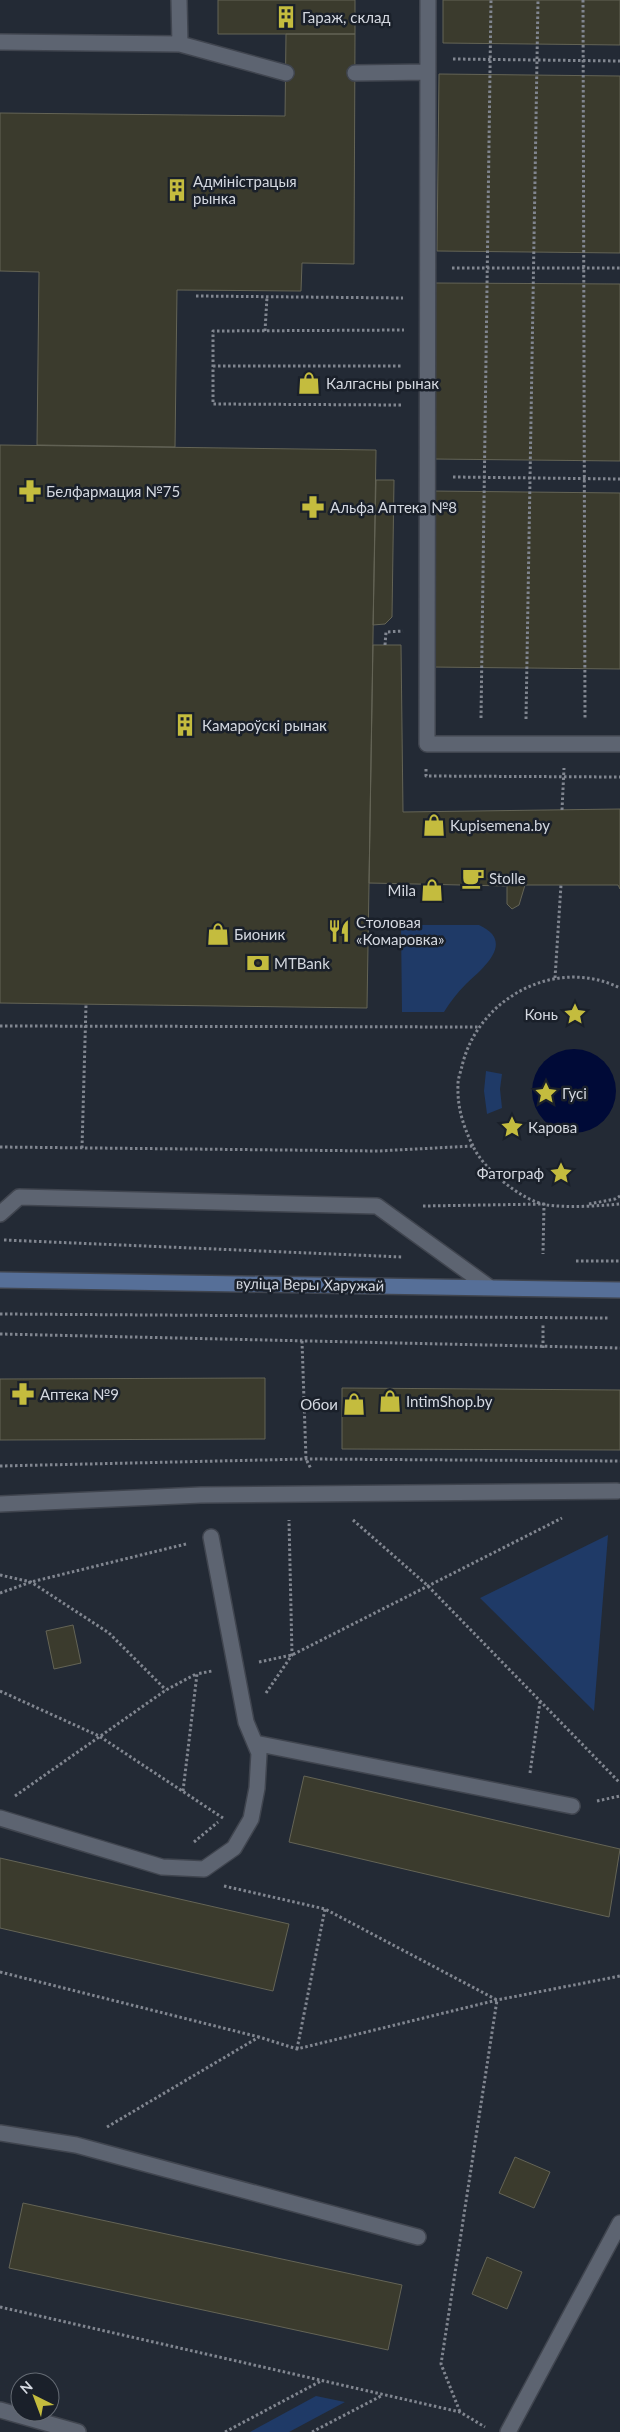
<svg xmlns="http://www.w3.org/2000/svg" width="620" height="2432" font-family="Lato,sans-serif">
	<rect width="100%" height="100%" fill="#232a35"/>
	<path fill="#1f3a67" d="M401 925H479C516 942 483 968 466 984 457 993 450 1002 444 1012H402Z
		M486 1071 502 1074 500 1089 502 1108 487 1114 484 1091Z
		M608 1535 594 1711 480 1598Z
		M316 2396 345 2402 289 2432H250Z"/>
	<path fill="#000a37" d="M532 1091a42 42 0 1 1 84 0a42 42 0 1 1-84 0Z"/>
	<path fill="#3b3b2d" stroke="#646456" d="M218 0H355V34H218Z
		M443 0H620V45L443 43Z
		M286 34H355L354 264 302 263 301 291 177 290 175 447 37 445 39 272 0 271V113L285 116Z
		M439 74 620 76V253L437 251Z
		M435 283 620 284V461L433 459Z
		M0 445 376 450 367 1008 0 1003Z
		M376 480H394L392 617 385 624 373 625Z
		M432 491 620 493V669L430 667Z
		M373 645H401L403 812 620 809V889L618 885H525L519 905 512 909 507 904V886L369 883Z
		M265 1378V1439L0 1440V1379Z
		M342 1388 620 1390V1450L342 1449Z
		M73 1625 81 1663 54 1669 46 1631Z
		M304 1776 620 1849 609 1917 289 1842Z
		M0 1858 289 1924 273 1991 0 1928Z
		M515 2157 550 2172 534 2208 499 2193Z
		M23 2203 402 2285 388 2350 9 2268Z
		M487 2257 522 2272 507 2309 472 2294Z"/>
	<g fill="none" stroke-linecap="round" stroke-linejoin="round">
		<defs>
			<path id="service" d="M179 0 180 44
				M428 0 427 744H620
				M0 42 180 44 286 73
				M355 73 428 72
				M0 1214 19 1197 377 1206 489 1287
				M0 1504 201 1495 617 1491
				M255 1743 572 1806
				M0 1818 162 1867 204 1869 234 1848 251 1819 257 1788 259 1753 246 1722 211 1537
				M0 2133 76 2145 418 2237
				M0 2410 78 2432
				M508 2432 620 2223"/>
			<path id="secondary" d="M0 1280 620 1290"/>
		</defs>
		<use href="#service" stroke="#40454f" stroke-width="18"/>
		<use href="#secondary" stroke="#40454f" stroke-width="18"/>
		<path stroke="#818690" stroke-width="3" stroke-dasharray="2.5 2.5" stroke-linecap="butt" d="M583 0 585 719
			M453 59 620 61
			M452 268H620
			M196 296 403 298
			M265 331 267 297
			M213 366H403
			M401 405 213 404V331L404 330
			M453 477 620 479
			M385 645 386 632 403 631
			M481 718 491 0
			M526 719 538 0
			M426 769V776L620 777
			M562 810 564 768
			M555 978 561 885
			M0 1026 480 1027
			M473 1146C463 1126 457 1107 458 1084 458 1078 461 1071 462 1066 478 998 556 956 620 988
			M0 1147 378 1151 473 1146C483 1169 522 1201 547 1205 571 1208 596 1206 620 1204
			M82 1148 86 1005
			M589 1204 615 1199 620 1196
			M423 1206 544 1204 543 1254
			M4 1240 402 1257
			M576 1261H620
			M0 1314 609 1318
			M0 1334 620 1348
			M302 1341 306 1459 311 1469
			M543 1348V1323
			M0 1466 306 1459 620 1461
			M353 1520 427 1585 620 1783
			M0 1575 31 1582 109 1633 166 1690
			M0 1593 31 1582 186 1544
			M259 1662 292 1655 562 1518
			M0 1691 99 1736 223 1818
			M266 1693 292 1655 289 1520
			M530 1773 540 1702
			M183 1791 197 1674 212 1671
			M15 1796 166 1690 196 1674
			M597 1801 620 1796
			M194 1842 218 1822
			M224 1886 325 1909 497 2000 441 2364 460 2412
			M0 1972 259 2037
			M297 2049 325 1909
			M107 2127 259 2037 297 2049 497 2000 620 1976
			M0 2307 460 2412 485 2427
			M225 2432 321 2381
			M312 2432 383 2395"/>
		<use href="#service" stroke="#5d6471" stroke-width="15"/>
		<use href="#secondary" stroke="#566f98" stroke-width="15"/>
	</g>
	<defs>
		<symbol id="building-bare" viewBox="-9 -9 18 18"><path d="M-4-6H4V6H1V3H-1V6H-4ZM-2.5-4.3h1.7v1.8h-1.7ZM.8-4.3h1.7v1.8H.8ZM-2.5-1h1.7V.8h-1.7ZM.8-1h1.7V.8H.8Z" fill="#c4bc3e" stroke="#1a202a" stroke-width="2.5" paint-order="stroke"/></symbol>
		<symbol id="shop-bare" viewBox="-9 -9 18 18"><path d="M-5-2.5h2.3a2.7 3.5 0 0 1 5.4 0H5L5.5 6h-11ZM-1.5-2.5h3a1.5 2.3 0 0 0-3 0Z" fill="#c4bc3e" stroke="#1a202a" stroke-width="2.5" paint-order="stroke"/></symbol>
		<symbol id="pharmacy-bare" viewBox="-9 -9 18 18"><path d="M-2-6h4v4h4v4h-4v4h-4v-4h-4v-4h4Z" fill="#c4bc3e" stroke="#1a202a" stroke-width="2.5" paint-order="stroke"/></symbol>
		<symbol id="cafe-bare" viewBox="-9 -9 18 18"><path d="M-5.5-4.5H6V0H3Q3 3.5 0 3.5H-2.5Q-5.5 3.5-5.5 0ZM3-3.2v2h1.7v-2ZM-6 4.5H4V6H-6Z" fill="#c4bc3e" stroke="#1a202a" stroke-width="2.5" paint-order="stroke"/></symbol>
		<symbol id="restaurant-bare" viewBox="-9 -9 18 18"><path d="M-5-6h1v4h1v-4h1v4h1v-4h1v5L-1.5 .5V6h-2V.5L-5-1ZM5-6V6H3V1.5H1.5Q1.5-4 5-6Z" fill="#c4bc3e" stroke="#1a202a" stroke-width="2.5" paint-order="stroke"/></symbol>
		<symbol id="bank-bare" viewBox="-9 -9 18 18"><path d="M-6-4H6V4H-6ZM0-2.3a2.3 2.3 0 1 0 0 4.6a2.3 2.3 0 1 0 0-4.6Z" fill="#c4bc3e" stroke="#1a202a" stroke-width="2.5" paint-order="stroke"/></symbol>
		<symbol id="sight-bare" viewBox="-9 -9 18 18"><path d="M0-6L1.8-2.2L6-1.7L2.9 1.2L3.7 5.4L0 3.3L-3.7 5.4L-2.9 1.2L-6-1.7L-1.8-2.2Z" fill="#c4bc3e" stroke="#1a202a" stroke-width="2.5" paint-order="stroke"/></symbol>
	</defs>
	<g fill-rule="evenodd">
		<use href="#building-bare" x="270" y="1" width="32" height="32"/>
		<use href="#building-bare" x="161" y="174" width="32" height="32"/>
		<use href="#shop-bare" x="293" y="367" width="32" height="32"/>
		<use href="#pharmacy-bare" x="14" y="475" width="32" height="32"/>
		<use href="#pharmacy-bare" x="297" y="491" width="32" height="32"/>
		<use href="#building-bare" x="169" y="709" width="32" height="32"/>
		<use href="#shop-bare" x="418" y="809" width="32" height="32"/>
		<use href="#cafe-bare" x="457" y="862" width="32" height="32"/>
		<use href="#shop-bare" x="416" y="874" width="32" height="32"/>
		<use href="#restaurant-bare" x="323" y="915" width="32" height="32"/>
		<use href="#shop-bare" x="202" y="918" width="32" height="32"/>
		<use href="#bank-bare" x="242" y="947" width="32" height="32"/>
		<use href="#sight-bare" x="559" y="998" width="32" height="32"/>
		<use href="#sight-bare" x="530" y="1077" width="32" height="32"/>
		<use href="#sight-bare" x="496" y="1111" width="32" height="32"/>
		<use href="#sight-bare" x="545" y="1157" width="32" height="32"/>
		<use href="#pharmacy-bare" x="7" y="1378" width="32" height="32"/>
		<use href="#shop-bare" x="374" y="1385" width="32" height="32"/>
		<use href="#shop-bare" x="338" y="1388" width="32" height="32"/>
	</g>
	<g text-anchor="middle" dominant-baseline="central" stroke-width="5" stroke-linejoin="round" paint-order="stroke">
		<g font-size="15" fill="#d4d8e0" stroke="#1a202a" text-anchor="start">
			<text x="302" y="17">Гараж, склад</text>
			<text x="193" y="181">Адміністрацыя<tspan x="193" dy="17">рынка</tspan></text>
			<text x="326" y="383">Калгасны рынак</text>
			<text x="46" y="491">Белфармация №75</text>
			<text x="330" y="507">Альфа Аптека №8</text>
			<text x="202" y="725">Камароўскі рынак</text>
			<text x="450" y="825">Kupisemena.by</text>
			<text x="489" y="878">Stolle</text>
			<text x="416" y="890" text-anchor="end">Mila</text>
			<text x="356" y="922">Столовая<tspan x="356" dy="17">«Комаровка»</tspan></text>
			<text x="234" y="934">Бионик</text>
			<text x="274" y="963">MTBank</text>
			<text x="558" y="1014" text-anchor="end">Конь</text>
			<text x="562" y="1093">Гусі</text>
			<text x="528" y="1127">Карова</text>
			<text x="544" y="1173" text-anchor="end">Фатограф</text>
			<text x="40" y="1394">Аптека №9</text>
			<text x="406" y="1401">IntimShop.by</text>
			<text x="338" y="1404" text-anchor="end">Обои</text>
		</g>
		<g font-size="15" fill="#d4d8e0" stroke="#1a202a">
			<text transform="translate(310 1284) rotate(1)">вуліца Веры Харужай</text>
		</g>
	</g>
	<g transform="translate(35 2397) rotate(318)"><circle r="24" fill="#1a202a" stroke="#646a73"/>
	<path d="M0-4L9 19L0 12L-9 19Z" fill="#c4bc3e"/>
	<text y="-8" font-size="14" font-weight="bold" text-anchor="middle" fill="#d4d8e0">N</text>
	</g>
</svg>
